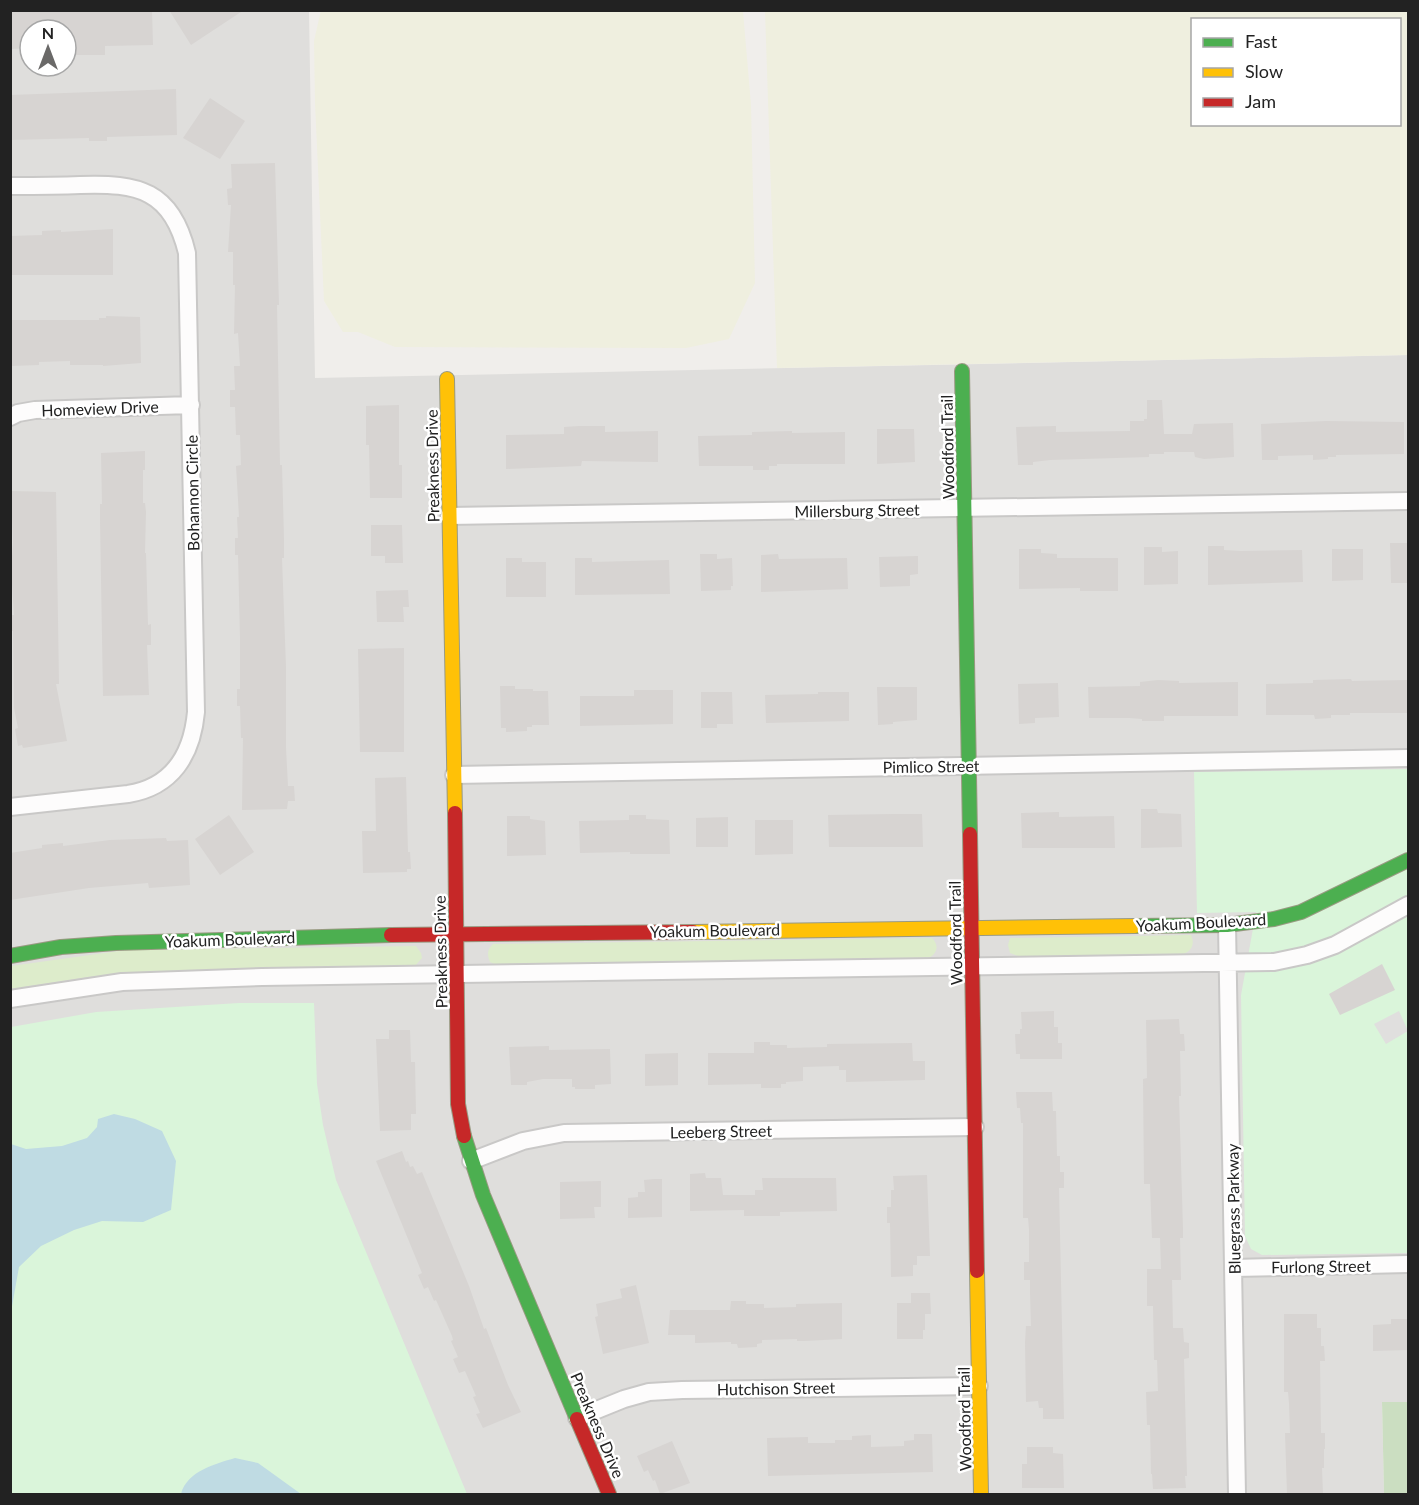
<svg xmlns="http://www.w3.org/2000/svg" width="1419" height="1505" font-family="Lato,sans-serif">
	<rect width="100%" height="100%" fill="#f0eeeb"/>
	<path fill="#dfdedc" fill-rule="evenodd" d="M10 11H309L315 378 1408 355V1402L1382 1403 1384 1494H11ZM30 30H66V66H30Z"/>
	<path fill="#efefdf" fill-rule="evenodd" d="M321 10 743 11 751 105 755 283 729 339 686 348 395 347 358 332H343L324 301 315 103 314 41Z
		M765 11H1408V355L777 368ZM1192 20H1400V124H1192Z"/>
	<path fill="#ddeccb" d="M1191 935C1195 944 1192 950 1184 954L1021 957 1010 953 1008 945 1010 938Z
		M932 938C940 946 937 954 927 959L499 966 490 962C487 955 487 949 493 944Z
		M416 946 421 953 422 958 414 967 151 972 89 977 11 989V966L126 950Z"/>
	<path fill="#cbdec1" d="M1382 1402H1408V1494H1384Z"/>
	<path fill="#daf5da" d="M1408 769V1253L1262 1255 1251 1249 1245 1236 1241 995 1256 912 1197 913 1194 772Z
		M239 1003H314L317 1084 323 1125 336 1180 467 1494H11V1027L96 1012Z"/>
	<path fill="#e0dfde" d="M1399 1011 1408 1031 1386 1044 1374 1024Z"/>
	<path fill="#bfdbe3" d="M114 1114 135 1119 162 1131 176 1161 171 1210 143 1222 102 1221 74 1230 41 1246 19 1267 11 1312V1144L26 1149 62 1146 87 1138 97 1127 98 1119Z
		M235 1458 258 1463 301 1494H181C187 1471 215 1464 235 1458Z"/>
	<path fill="#d7d4d2" d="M11 10H152L153 45 105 46V55H66V30H30V48L12 49Z
		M169 10H244L191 45Z
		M176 89 177 135 107 137V141H89V138L10 140V95Z
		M210 98 245 121 220 159 183 138Z
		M275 163 279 305H277L280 465H282L284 538V558H282L286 667V748L288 786H294L295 801H288L287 809 242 810 243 738H241L240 706H237V689H240V638L238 555H235V538H238L237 517H239L236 466 241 465 240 435H236L235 407H230V390H235L234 366H240L238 333 234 334 235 285H233V252H228L231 205H228L227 189 232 188 231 164Z
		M113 229V275H10V236L42 235V231L61 230V232Z
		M106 316 140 317 141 363 103 366V365H70V361L39 362V365L11 366V320H99V318H106Z
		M1147 400H1162L1164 434H1192L1194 424 1233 423 1234 457 1204 459 1195 457 1194 452H1164V454H1149V457L1050 460 1033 462V465H1018L1016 427 1056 426V432L1130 431V421H1144V419H1147Z
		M399 405V465H402V498H370L369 445H366V406Z
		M1326 421 1404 422V454L1336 455V457H1328V459L1313 460V455L1278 456V460H1262L1261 424Z
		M579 426H605V432L658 431V462L582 461 581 466 506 469V435L564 434V427Z
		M877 429H914L915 462 877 464Z
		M792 431V433L845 432V464H777V466H769V470H753V466H699L698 436 752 435V432Z
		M145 451V470H143V503H145L146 512 145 553H146L148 625 151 624V645H147L149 695 103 696 100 520V504H102L101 453Z
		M11 491 56 492 59 684H56L67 741 23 748 22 745 18 746 15 729 18 728 14 708 13 631H11L10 615H14L12 584H10L13 542Z
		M371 525H402L403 563H385V556H371Z
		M1390 543H1407V548H1408V583H1391Z
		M1208 546H1224V550L1241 551 1302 550 1303 582 1208 585Z
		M1144 547H1162V552L1178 551V584L1144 585Z
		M1019 549H1041V553L1057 554V558H1118V591H1080V588L1019 589Z
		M1332 549H1363V580L1332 581Z
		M700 554H717V559L732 558 733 586H731V590L701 591Z
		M778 554 779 559 847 558 848 589 761 592V555Z
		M918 556V574L910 575V586L880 587 879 557Z
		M506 558H522V562H546V597H506Z
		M575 558H592V562L669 560 670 594 575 595Z
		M408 590 409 607H403L404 622H377L376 591Z
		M404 648V752H360L358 649Z
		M1351 679 1352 681 1408 680V713H1350V715H1331V718L1315 719 1314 715H1266V684L1313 683V680Z
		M1158 680 1179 681V683L1238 682V716H1164V721H1142V719L1129 718H1089L1088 687 1140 686V682Z
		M1058 683 1059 717 1035 718V723L1019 724 1018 684Z
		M500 686H515V689H533V691H548L549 725H532V727H527V731L506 732V728H501Z
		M877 687H917V720L893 722V724L878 725Z
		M634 690H673V724L580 726V696H634Z
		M701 692H732L733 724H717V728H701Z
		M818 692H849V721L766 723 765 695 818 694Z
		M406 777 408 852H410L411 869H407V872L363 873 362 831H376L375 778Z
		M1141 809H1157L1158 813 1181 814 1182 847 1141 848Z
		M1059 812V817L1114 816 1115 848H1022L1021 813Z
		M892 814H922L923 847H829L828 815Z
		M229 815 254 852 220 875 195 839Z
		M629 815H646V819L669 820 670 854H630V852L580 853 579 821 629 820Z
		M507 816H530V819L545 821 546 855 507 856Z
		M728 817V847H696V818Z
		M755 820H793V854L755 855Z
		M166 838 167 841 188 840 190 885 149 888 148 883 89 888 10 900V853L42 848V845L63 843V846L110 840Z
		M1382 964 1395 990 1340 1015 1329 994Z
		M1054 1011V1027H1058V1043H1062V1059H1020V1054H1016L1015 1034H1020V1029H1022L1021 1012Z
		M1179 1019 1180 1034H1184L1185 1051H1180L1181 1096H1179L1183 1229V1238H1180L1181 1280H1172L1173 1328H1183L1184 1342 1189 1343V1358L1184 1359 1187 1476H1185L1186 1488 1157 1489H1153L1152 1474H1151L1150 1425H1147L1146 1392 1158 1391 1157 1360H1154L1153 1306H1147V1269H1161L1160 1238H1152L1150 1184H1144L1143 1079 1147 1078 1146 1020Z
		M389 1030H410L411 1062H415L416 1114H411V1130L380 1131 376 1039H389Z
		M754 1042H770V1045H787V1048L827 1047V1044L912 1043 913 1061H925V1080L846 1082V1070H839V1066L803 1067V1081L786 1082V1084H781V1088H761V1084L708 1085V1053H754Z
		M549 1046V1050L610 1049 611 1084 595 1085V1089H575V1087H572V1079H543L527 1082V1085H511L509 1047Z
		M678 1053V1085L645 1086V1054Z
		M1016 1092H1052L1053 1111H1056L1057 1156H1060V1172H1064V1188H1059L1064 1419H1043V1408H1039L1038 1401 1026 1402 1025 1343 1026 1326H1031L1030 1293V1280H1024V1262H1029V1229L1028 1218H1023V1123H1021L1020 1108H1017Z
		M402 1151 406 1162 408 1161 410 1167 413 1166 417 1174 422 1172 469 1286 484 1329 486 1328 508 1385 521 1412 483 1428 476 1414 480 1413 473 1397 476 1396 465 1371 459 1373 453 1359 458 1357 451 1341 453 1340 452 1336 436 1300 434 1301 428 1287 424 1289 418 1275 422 1273 376 1161Z
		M705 1173 706 1178H721L723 1195H755V1190H763L762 1178H836L837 1211 780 1212V1216H744V1210L690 1211V1174Z
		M927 1175 930 1256H917V1265H913V1276L891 1277 890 1223H887V1207H891V1190H894L893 1176Z
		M654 1179H662V1217L628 1218V1198L638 1197V1192H645L644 1180Z
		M601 1181V1207H594L595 1218 560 1219V1182Z
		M636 1285 649 1343 603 1354 595 1317 598 1316 596 1304 622 1298 620 1289Z
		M911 1293H930L931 1314H925V1330H923V1339H897V1303H911Z
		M731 1301H746V1304H764V1308L796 1307V1304L842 1303V1339L805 1341H797V1339L762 1340V1343L757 1344V1347L738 1348 737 1344H731V1342L695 1343V1335H668L670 1310H730Z
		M1284 1314H1317V1328H1321V1346H1324L1325 1361H1320L1321 1433H1325V1449H1324V1468H1322L1323 1494H1287L1285 1433H1290L1289 1403 1288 1392H1284Z
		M1391 1319H1408V1350L1373 1351V1325L1391 1324Z
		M914 1434H932L933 1472 768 1476 767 1438 808 1437V1443H835V1440H852V1436L871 1435V1447L904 1446V1441L914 1440Z
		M672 1441 690 1483 660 1494 655 1480 653 1481 648 1470 644 1472 637 1456Z
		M1027 1447H1053V1453L1063 1454 1064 1488H1022V1464H1027Z"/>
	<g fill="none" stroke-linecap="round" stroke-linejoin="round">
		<defs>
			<path id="street" d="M10 186C34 186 57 186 80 185 138 183 172 190 187 253L196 712C192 755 172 787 128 794L10 807
				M10 417 18 413 35 410 191 405
				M449 516 1408 501
				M454 775 1408 758
				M1227 925 1237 1494
				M10 999 122 982 262 977 1274 962 1307 955 1335 945 1408 905
				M471 1161 523 1141 564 1133 975 1127
				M1234 1268 1408 1264
				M577 1418 624 1399 649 1392 682 1390 979 1386"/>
			<path id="fast" d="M962 371 970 834
				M1135 926 1227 925 1274 919 1301 912 1408 860
				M10 956 61 947 116 943 391 935
				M464 1136 483 1195 577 1419"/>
			<path id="slow" d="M447 379 455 813
				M693 932 1135 926
				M977 1271 981 1494"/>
			<path id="jam" d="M455 813 458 1104 464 1136
				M970 834 977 1271
				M391 935 693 932
				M577 1419 609 1494"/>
		</defs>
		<use href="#street" stroke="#c9c8c7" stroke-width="20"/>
		<use href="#fast" stroke="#999a82" stroke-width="16"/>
		<use href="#slow" stroke="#999a82" stroke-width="16"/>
		<use href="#jam" stroke="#999a82" stroke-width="16"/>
		<use href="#street" stroke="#fdfcfc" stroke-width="16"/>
		<use href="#fast" stroke="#4caf50" stroke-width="14"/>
		<use href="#slow" stroke="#ffc107" stroke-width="14"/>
		<use href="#jam" stroke="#c62828" stroke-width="14"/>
	</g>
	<g text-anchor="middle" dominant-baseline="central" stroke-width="5" stroke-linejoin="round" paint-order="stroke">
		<g font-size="16" fill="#222" stroke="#fff">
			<text transform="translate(100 408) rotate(-2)">Homeview Drive</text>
			<text transform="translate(947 447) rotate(-91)">Woodford Trail</text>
			<text transform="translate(432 466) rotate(-91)">Preakness Drive</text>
			<text transform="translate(192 493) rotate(-91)">Bohannon Circle</text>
			<text transform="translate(857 510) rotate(-1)">Millersburg Street</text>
			<text transform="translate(931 766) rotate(-1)">Pimlico Street</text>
			<text transform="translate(1201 922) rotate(-3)">Yoakum Boulevard</text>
			<text transform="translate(715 930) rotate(-1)">Yoakum Boulevard</text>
			<text transform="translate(955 933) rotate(-91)">Woodford Trail</text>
			<text transform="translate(230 939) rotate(-2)">Yoakum Boulevard</text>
			<text transform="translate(440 952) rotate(-91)">Preakness Drive</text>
			<text transform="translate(721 1131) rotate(-1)">Leeberg Street</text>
			<text transform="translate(1233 1209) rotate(-91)">Bluegrass Parkway</text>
			<text transform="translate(1321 1266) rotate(-1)">Furlong Street</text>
			<text transform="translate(776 1388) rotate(-1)">Hutchison Street</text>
			<text transform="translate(964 1419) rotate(-91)">Woodford Trail</text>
			<text transform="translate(598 1425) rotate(67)">Preakness Drive</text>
		</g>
	</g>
	<rect width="1419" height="1505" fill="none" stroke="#222222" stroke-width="24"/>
	<rect x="1191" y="18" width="210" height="108" fill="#ffffff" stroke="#a7a7a7" stroke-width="1.5"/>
	<rect x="1203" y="38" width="30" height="9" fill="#4caf50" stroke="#a7a7a7" stroke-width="1.5"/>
	<text x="1245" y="48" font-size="18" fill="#222222">Fast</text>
	<rect x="1203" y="68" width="30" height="9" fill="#ffc107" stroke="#a7a7a7" stroke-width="1.5"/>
	<text x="1245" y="78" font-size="18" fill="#222222">Slow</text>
	<rect x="1203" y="98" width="30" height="9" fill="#c62828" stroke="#a7a7a7" stroke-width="1.5"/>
	<text x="1245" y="108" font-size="18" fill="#222222">Jam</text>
	<g transform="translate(48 48)"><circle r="28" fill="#ffffff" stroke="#a7a7a7" stroke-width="1.5"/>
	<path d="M0-4.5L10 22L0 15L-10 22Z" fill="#6a6968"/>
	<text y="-9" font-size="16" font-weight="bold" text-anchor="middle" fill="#222222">N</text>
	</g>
</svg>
